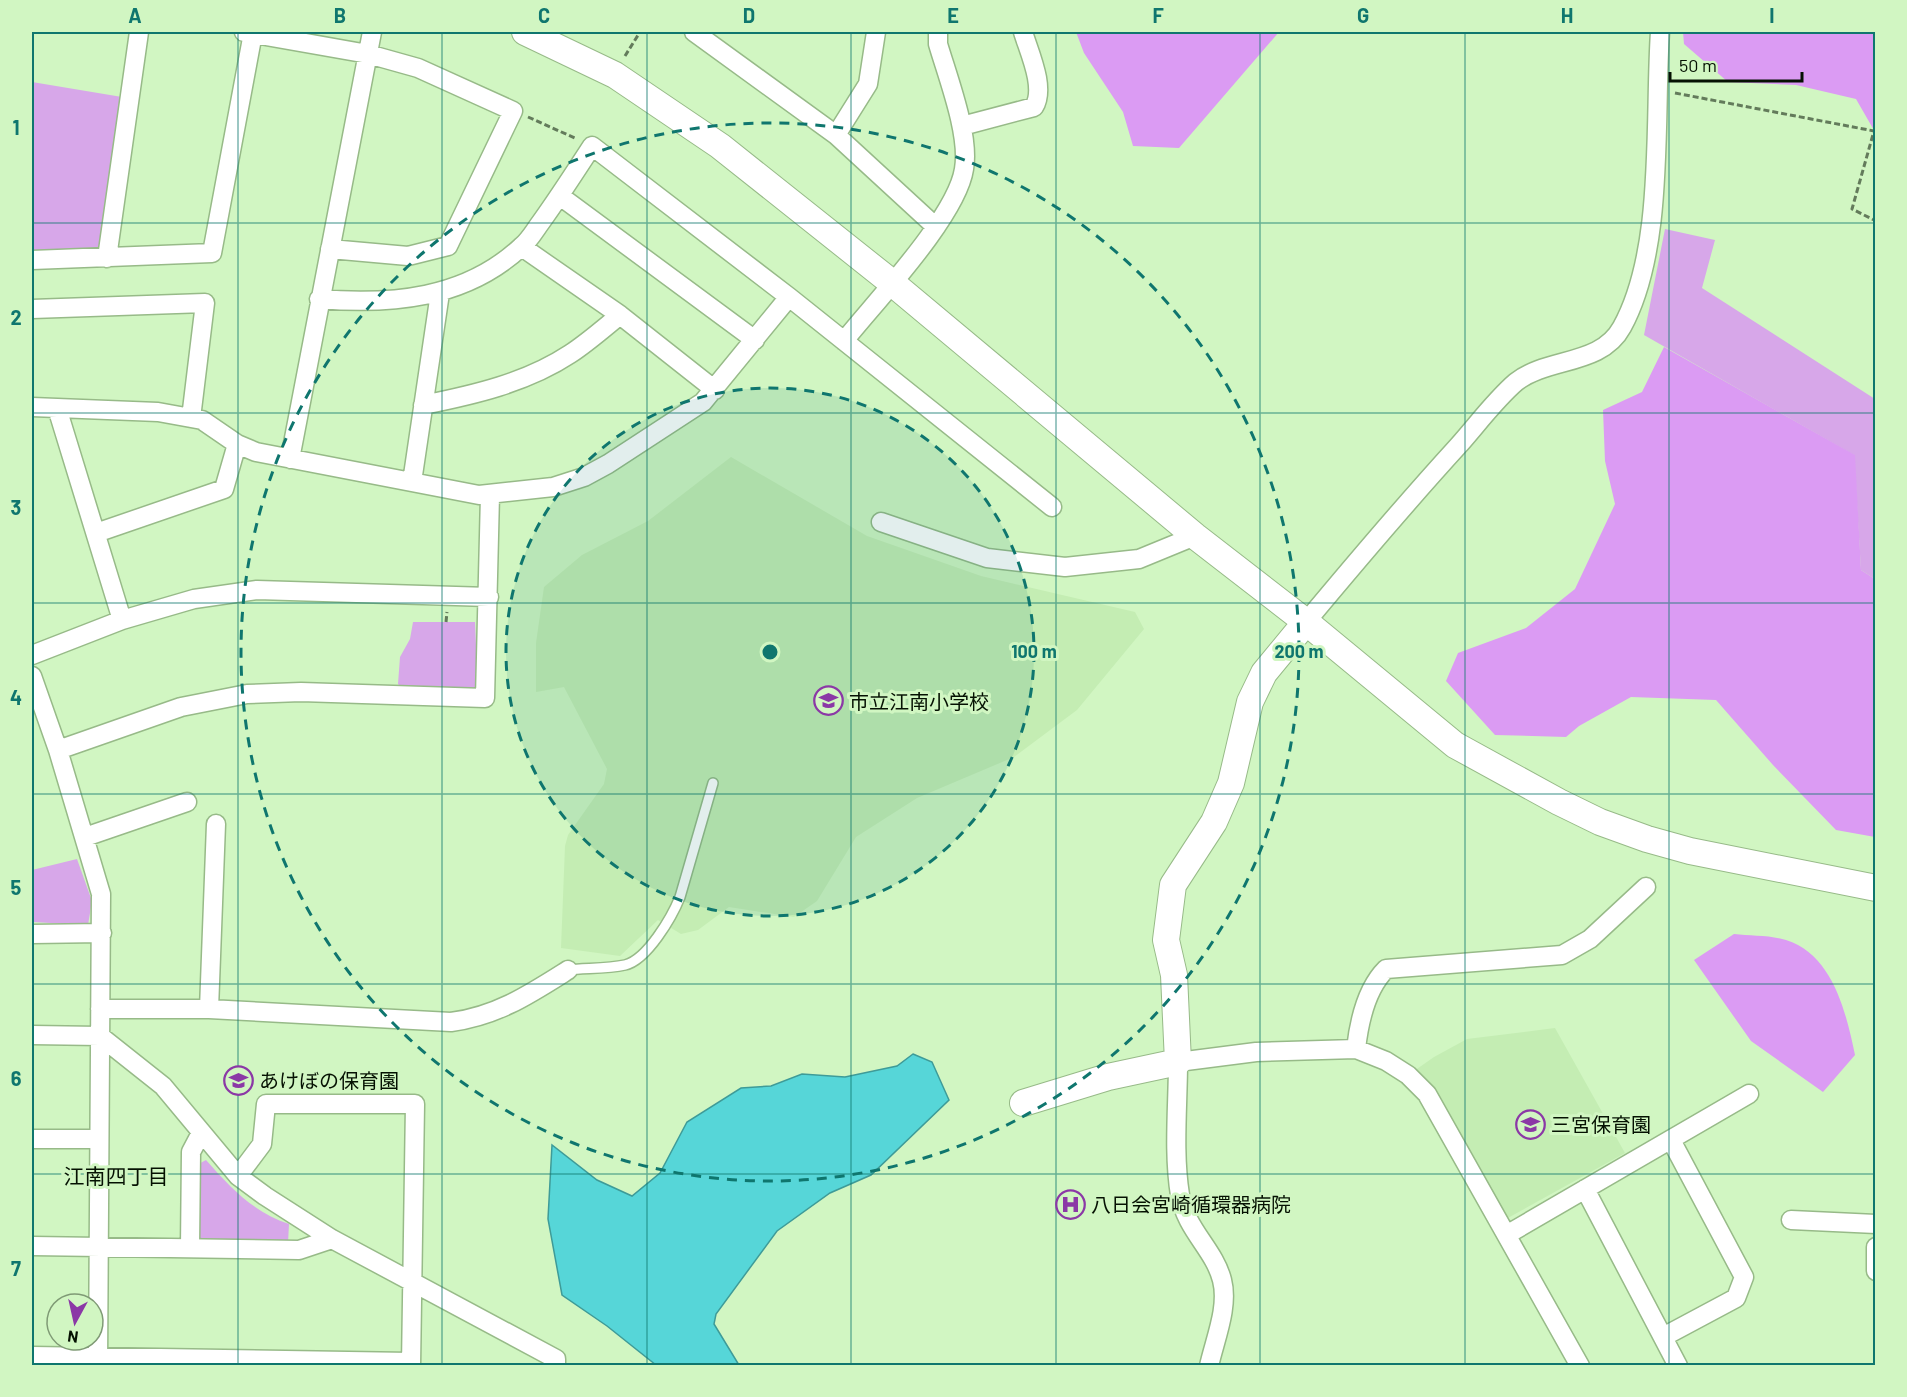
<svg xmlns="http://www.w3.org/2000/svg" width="1907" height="1397" font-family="Barlow,'Noto Sans JP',sans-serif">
	<rect width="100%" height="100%" fill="#d1f6c2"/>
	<path fill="#c4edb3" d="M731 457 867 536 981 576 1135 612 1144 629 1077 710 1014 757 917 798 856 837 817 901 794 917 729 907 698 930 681 934 658 920 620 956 561 948 565 846 568 835 604 784 607 769 564 687 536 692V643L544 587 582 555 648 521Z
		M1555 1028 1625 1153 1506 1219 1414 1071 1434 1057 1467 1039Z"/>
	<path fill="#d7a7e9" d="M32 82 122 97 100 249 32 252Z
		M1665 229 1715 240 1702 288 1875 399V579L1861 570 1854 455 1644 335Z
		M413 622H475L478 691 401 687 398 684 400 657 410 639Z
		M77 859 92 901 88 925 32 922V870Z
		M206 1160C231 1188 253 1212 289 1224L288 1243 197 1241 195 1166Z"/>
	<path fill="#db9bf3" d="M1076 32H1279L1179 148 1133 146 1123 112 1084 53Z
		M1683 32H1875V132L1856 99 1796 85 1728 82 1684 44Z
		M1664 347 1855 455 1861 570 1875 579V837L1836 830 1773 765 1716 700 1631 697 1579 726 1566 737 1495 735 1446 681 1458 653 1526 628 1575 589 1615 504 1605 461 1603 410 1642 392Z
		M1734 934C1750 936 1770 935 1786 940 1833 955 1846 1012 1855 1055L1823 1092 1751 1041 1694 960Z"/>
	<path fill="#56d6d8" stroke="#3e9b98" stroke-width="1.5" d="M913 1054 932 1062 949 1100 871 1175 830 1193 777 1231 716 1314 714 1324 739 1365H656L607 1326 562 1295 548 1219 552 1145 597 1180 632 1196 660 1173 687 1122 741 1088 771 1086 802 1074 845 1077 897 1066Z"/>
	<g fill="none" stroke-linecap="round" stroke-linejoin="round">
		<defs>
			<path id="lane" d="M568 970C586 968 607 969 625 965 647 960 672 917 680 897L713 783"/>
			<path id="street" d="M244 32 368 54 418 68 513 111 448 246 408 256 330 249
				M694 32 836 135 936 227
				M962 126 1034 107C1046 88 1029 52 1023 32
				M836 135 868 84 876 32
				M560 196 755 340
				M522 247 620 315 715 390
				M107 258 139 32
				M32 260 212 253 253 33
				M319 299C391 305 465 299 521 247 529 241 535 230 541 222 559 197 575 172 592 146L789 297 1052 507
				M32 309 205 303 191 418
				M844 341C876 301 957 216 964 169 970 135 948 78 938 44V32
				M423 405C473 395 526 383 570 354 587 343 604 328 620 315
				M32 407 158 412 202 420 237 444 256 452 479 495 553 487 584 477 608 464 703 402 789 297
				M57 408 122 620
				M290 459 372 32
				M412 482 440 293
				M881 522 987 558 1065 567 1139 559 1195 536
				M96 533 224 489 237 444
				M1306 622C1356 562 1406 503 1458 446 1476 426 1495 400 1516 382 1548 357 1601 366 1622 327 1665 249 1654 119 1660 32
				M32 655 122 620 194 599 257 590 489 597
				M32 676 58 750 101 894 98 1366
				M58 750 181 707 247 694 301 692 485 698 490 495
				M85 837 187 802
				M32 934 102 933
				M100 1009H209L451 1022C497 1016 530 994 568 970
				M209 1009 216 824
				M32 1035 100 1036 163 1086 238 1176 265 1196 332 1239 556 1359V1366
				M1356 1049C1359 1022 1366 989 1386 969L1562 955 1590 939 1646 887
				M32 1139H99
				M238 1176 262 1144 266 1104H415L411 1366
				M1585 1189 1678 1366
				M1791 1220 1876 1224
				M1508 1234 1749 1094
				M32 1246 299 1250 332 1239
				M190 1247 191 1152 201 1133
				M1876 1247V1271
				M1663 1337 1736 1298 1744 1277 1671 1140
				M32 1356 411 1362
				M1209 1366C1215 1339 1229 1307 1222 1280 1214 1249 1186 1230 1180 1195 1173 1152 1178 1105 1178 1062L1256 1052 1356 1049 1386 1061 1408 1075 1427 1094 1580 1366"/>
			<path id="secondary" d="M525 32 615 75 720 146 891 282 1195 536 1306 622 1455 745 1559 802 1600 822 1647 839 1690 851 1876 888
				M1023 1103 1108 1077 1178 1062 1174 975 1166 940 1173 885 1214 822 1231 783 1250 702 1264 673 1306 622"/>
		</defs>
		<use href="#lane" stroke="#97ba88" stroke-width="12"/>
		<use href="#street" stroke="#97ba88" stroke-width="21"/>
		<use href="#secondary" stroke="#97ba88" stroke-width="28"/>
		<path stroke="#637b5b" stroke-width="3" stroke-dasharray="6 3" stroke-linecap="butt" d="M625 56 640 32
			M1675 93 1874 131 1852 209 1876 221
			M528 117 577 139
			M446 622 447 612"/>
		<use href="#lane" stroke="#fff" stroke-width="9"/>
		<use href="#street" stroke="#fff" stroke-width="18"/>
		<use href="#secondary" stroke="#fff" stroke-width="26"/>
	</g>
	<path fill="none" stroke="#0f766e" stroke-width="1.5" stroke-opacity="0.55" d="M238 32V1366M442 32V1366M647 32V1366M851 32V1366M1056 32V1366M1260 32V1366M1465 32V1366M1669 32V1366M32 223H1876M32 413H1876M32 603H1876M32 794H1876M32 984H1876M32 1174H1876"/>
	<circle cx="770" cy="652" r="264" fill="#0f766e" fill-opacity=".12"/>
	<g fill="none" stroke="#0f766e" stroke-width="3" stroke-dasharray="10 8">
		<circle cx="770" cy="652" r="264"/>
		<circle cx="770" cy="652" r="529"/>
	</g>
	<defs>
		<symbol id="school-ring" viewBox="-11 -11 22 22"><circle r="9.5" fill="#d1f6c2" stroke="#8b38a6" stroke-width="1.5"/><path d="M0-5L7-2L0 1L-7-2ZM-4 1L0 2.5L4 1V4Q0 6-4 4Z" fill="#8b38a6"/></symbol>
		<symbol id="hospital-ring" viewBox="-11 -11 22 22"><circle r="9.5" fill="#d1f6c2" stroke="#8b38a6" stroke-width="1.5"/><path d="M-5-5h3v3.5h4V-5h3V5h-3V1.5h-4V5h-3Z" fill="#8b38a6"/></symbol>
	</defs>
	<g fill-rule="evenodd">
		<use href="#school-ring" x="812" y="684" width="33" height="33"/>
		<use href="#school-ring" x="222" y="1064" width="33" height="33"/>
		<use href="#school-ring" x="1514" y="1108" width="33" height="33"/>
		<use href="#hospital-ring" x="1054" y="1188" width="33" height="33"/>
	</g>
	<g text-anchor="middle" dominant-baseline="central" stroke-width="6" stroke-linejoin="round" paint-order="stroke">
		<g font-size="20" fill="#051102" stroke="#d1f6c2" text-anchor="start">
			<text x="849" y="701">市立江南小学校</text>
			<text x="259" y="1080">あけぼの保育園</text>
			<text x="1551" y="1124">三宮保育園</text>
			<text x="1091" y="1204">八日会宮崎循環器病院</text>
		</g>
		<g font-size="21" fill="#051102" stroke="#d1f6c2">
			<text x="116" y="1175">江南四丁目</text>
		</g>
	</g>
	<circle cx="770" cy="652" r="9" fill="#0f766e" stroke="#d1f6c2" stroke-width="3"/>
	<g font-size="18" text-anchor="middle" font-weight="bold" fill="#0f766e" stroke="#d1f6c2" stroke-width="6" stroke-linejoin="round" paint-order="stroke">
		<text x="1034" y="658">100 m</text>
		<text x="1299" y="658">200 m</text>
	</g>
	<rect width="1907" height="1397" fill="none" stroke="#d1f6c2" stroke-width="66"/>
	<g transform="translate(75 1322) rotate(188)"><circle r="28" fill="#d1f6c2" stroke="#7f9a75" stroke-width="1.5"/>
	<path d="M0-4.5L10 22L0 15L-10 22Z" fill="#8b38a6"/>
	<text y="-9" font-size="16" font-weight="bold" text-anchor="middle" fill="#051102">N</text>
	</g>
	<path d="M1670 72v9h132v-9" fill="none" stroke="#051102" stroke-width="3"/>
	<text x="1679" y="72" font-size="18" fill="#051102" stroke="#d1f6c2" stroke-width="4.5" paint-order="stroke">50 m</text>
	<rect x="33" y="33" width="1841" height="1331" fill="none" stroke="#0f766e" stroke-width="2"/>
	<g font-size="20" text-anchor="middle" font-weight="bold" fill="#0f766e">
		<text x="135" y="23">A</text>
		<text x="340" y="23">B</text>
		<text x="544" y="23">C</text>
		<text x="749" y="23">D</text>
		<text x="953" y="23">E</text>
		<text x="1158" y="23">F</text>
		<text x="1363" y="23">G</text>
		<text x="1567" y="23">H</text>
		<text x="1772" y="23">I</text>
		<text x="16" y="135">1</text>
		<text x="16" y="325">2</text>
		<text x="16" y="515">3</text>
		<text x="16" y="705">4</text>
		<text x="16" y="895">5</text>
		<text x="16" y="1086">6</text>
		<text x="16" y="1276">7</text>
	</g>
</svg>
